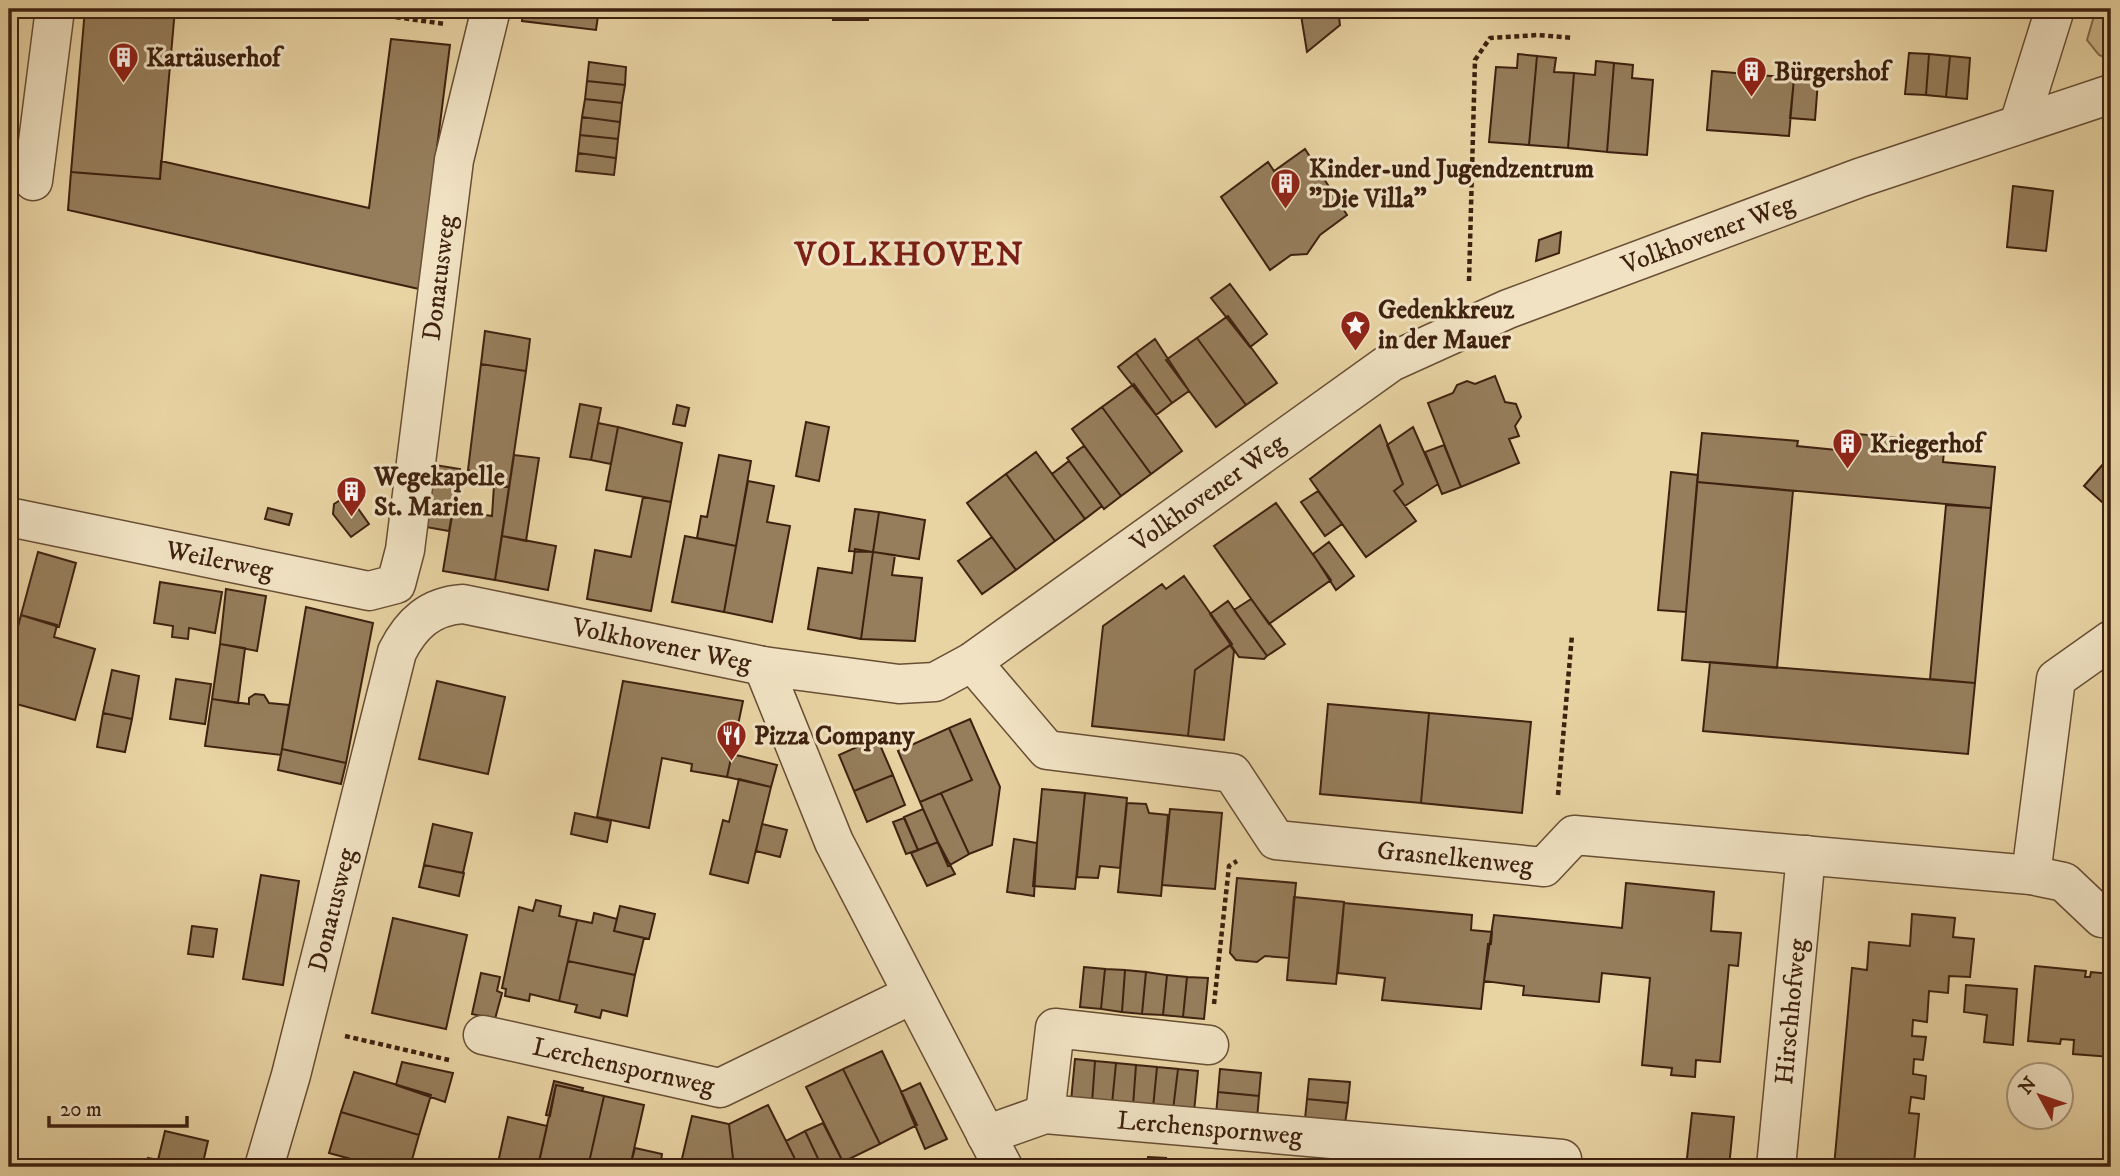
<svg xmlns="http://www.w3.org/2000/svg" width="2120" height="1176" font-family="'IM FELL DW Pica',serif">
	<rect width="100%" height="100%" fill="#e8d3a3"/>
	<filter id="stains"><feTurbulence type="fractalNoise" baseFrequency=".00286" numOctaves="4"/><feColorMatrix values="0 0 0 0 .2 0 0 0 0 .09 0 0 0 0 .02 0 0 0 .5 -.17"/></filter>
	<radialGradient id="worn" r=".72"><stop offset=".6" stop-color="#630" stop-opacity="0"/><stop offset="1" stop-color="#630" stop-opacity=".3"/></radialGradient>
	<path fill="#cbb58a" stroke="#846b4c" stroke-width="2" d="M2096 9H2111V60L2099 55 2087 40Z"/>
	<path fill="#967e5c" stroke="#3e210f" stroke-width="2" d="M85 9H175L160 179 71 172Z
		M523 9H599L596 30 522 21Z
		M683 9H739V14L683 15Z
		M832 9H899L869 12 868 20H833Z
		M1300 9H1338L1340 25 1307 52Z
		M391 39 450 45 419 289 68 210 71 172 160 179 161 161 369 208Z
		M1909 53 1929 54 1926 95 1905 94Z
		M1518 54 1537 56 1529 145 1489 142 1496 67 1517 68Z
		M1929 54 1950 56 1946 97 1926 95Z
		M1537 56 1556 58 1554 72 1574 73 1568 148 1529 145Z
		M1950 56 1970 58 1967 99 1946 97Z
		M1596 61 1614 63 1607 152 1568 148 1574 73 1595 75Z
		M589 62 626 67 625 85 587 81Z
		M1614 63 1633 65 1632 78 1653 80 1647 155 1607 152Z
		M1712 71 1794 78 1789 136 1707 130Z
		M1794 79 1818 81 1815 120 1790 118Z
		M587 81 625 85 622 103 585 99Z
		M585 99 622 103 620 122 582 117Z
		M582 117 620 122 618 139 580 135Z
		M580 135 618 139 616 158 578 153Z
		M1305 149 1347 215 1320 235 1307 254 1291 255 1270 270 1221 197 1268 162 1274 171Z
		M578 153 616 158 614 175 576 171Z
		M2013 186 2053 191 2046 251 2007 247Z
		M1561 232 1559 253 1536 261 1539 240Z
		M1230 284 1267 334 1250 347 1211 298Z
		M1228 316 1277 383 1246 405 1197 338Z
		M485 331 530 339 526 371 481 364Z
		M1197 338 1246 405 1216 427 1166 360Z
		M1155 339 1189 391 1172 403 1136 353Z
		M1136 353 1172 403 1156 415 1118 367Z
		M481 364 526 371 509 487 480 486 481 479 470 478 471 471 468 470Z
		M1495 376 1505 402 1516 404 1521 417 1515 426 1519 436 1509 439 1519 463 1461 487 1428 403 1453 393 1457 385 1467 381 1475 384Z
		M1134 384 1182 451 1151 474 1102 407Z
		M580 404 601 408 591 460 570 457Z
		M677 405 689 408 685 426 673 424Z
		M1102 407 1151 474 1121 496 1072 429Z
		M806 422 829 427 819 481 796 476Z
		M598 423 618 427 611 464 591 460Z
		M1380 425 1403 484 1394 491 1416 521 1366 557 1310 479Z
		M618 427 682 443 671 502 606 490Z
		M1413 427 1438 484 1405 506 1394 491 1403 484 1387 445Z
		M1702 433 1798 441 1797 446 1857 452 1858 434 1945 442 1943 462 1995 467 1991 508 1697 482Z
		M1444 445 1461 487 1442 494 1425 452Z
		M1084 446 1121 496 1104 509 1067 458Z
		M1036 452 1085 519 1055 541 1006 474Z
		M514 455 539 458 526 541 502 536Z
		M719 455 751 461 736 546 697 538 701 516 707 517Z
		M2111 455V510L2084 486Z
		M1069 461 1102 506 1085 519 1052 474Z
		M435 465 460 469 449 531 426 527Z
		M1671 472 1698 475 1686 612 1658 610Z
		M1006 474 1055 541 1016 570 967 503Z
		M748 481 774 486 767 522 790 526 772 622 724 612Z
		M1697 482 1793 491 1777 668 1682 660Z
		M494 485 509 487 495 580 443 571 453 510 492 516Z
		M1318 491 1342 524 1325 536 1301 502Z
		M643 497 671 502 651 611 587 599 595 550 631 557Z
		M342 499 352 500 369 524 351 537 333 514 334 504Z
		M1276 503 1331 580 1269 624 1214 546Z
		M1946 505 1991 508 1975 683 1930 679Z
		M268 508 292 514 289 525 265 519Z
		M855 509 879 512 873 552 849 551Z
		M879 512 925 520 919 559 873 552Z
		M502 536 556 546 548 590 495 580Z
		M685 536 736 546 724 612 672 602Z
		M992 537 1016 570 982 594 958 561Z
		M1329 542 1354 576 1336 590 1313 554Z
		M9 547 18 550 9 581Z
		M855 549 873 552 861 639 808 629 818 568 852 573Z
		M38 552 76 563 59 627 21 615Z
		M873 552 895 555 892 575 922 578 915 641 861 639Z
		M1184 576 1232 644 1195 670 1188 736 1092 726 1103 626 1162 584 1166 589Z
		M160 582 222 592 215 633 189 628 188 639 172 637 173 626 154 623Z
		M226 589 266 596 257 651 220 644Z
		M1251 599 1285 644 1267 656 1234 610Z
		M1228 601 1267 656 1264 659 1239 657 1210 614Z
		M306 607 373 623 346 763 282 749Z
		M21 615 57 625 54 637 95 649 75 720 9 702V662Z
		M220 644 245 648 238 703 212 699Z
		M1230 645 1234 651 1224 740 1188 736 1195 670Z
		M1710 662 1975 683 1968 754 1703 731Z
		M112 670 139 676 132 719 103 713Z
		M176 679 211 684 205 724 170 719Z
		M437 681 505 697 488 774 419 759Z
		M623 681 743 701 727 777 691 771 692 764 662 758 649 828 597 817Z
		M255 694 264 695 269 703 289 705 281 755 205 746 212 699 249 704V698Z
		M1328 704 1429 713 1421 803 1320 794Z
		M103 713 132 719 125 752 97 747Z
		M1429 713 1531 722 1522 813 1421 803Z
		M970 719 1000 787 992 845 969 854 941 793 972 780 949 728Z
		M949 728 972 780 920 802 898 751Z
		M877 738 893 775 854 791 839 755Z
		M282 749 346 763 341 784 278 770Z
		M732 754 777 765 771 787 727 777Z
		M893 775 905 805 867 822 854 791Z
		M739 779 771 787 748 883 710 874 723 820 729 822Z
		M1042 789 1085 793 1075 889 1033 886Z
		M941 793 969 854 948 866 920 802Z
		M1085 793 1127 798 1120 868 1100 866 1098 878 1077 877Z
		M1127 803 1146 804 1149 813 1168 815 1161 896 1118 892Z
		M923 809 938 842 918 850 904 817Z
		M1170 809 1222 813 1215 889 1162 885Z
		M575 813 611 821 607 842 571 834Z
		M904 818 918 850 906 854 893 822Z
		M433 824 472 833 463 873 424 865Z
		M762 824 787 830 780 857 756 851Z
		M1014 839 1037 843 1034 896 1007 892Z
		M938 842 955 874 927 886 911 853Z
		M424 865 464 873 459 896 419 887Z
		M261 875 299 881 283 985 243 979Z
		M1237 878 1296 883 1289 958 1265 956 1257 962 1236 960 1230 953Z
		M1626 883 1714 892 1711 931 1741 933 1738 966 1729 965 1720 1062 1696 1060 1695 1077 1671 1075 1672 1068 1642 1065 1650 978 1602 973 1599 1002 1523 995 1524 986 1484 981 1494 915 1622 928Z
		M1294 897 1344 902 1336 984 1287 980Z
		M536 900 561 906 559 916 577 920 559 1001 530 994 529 1001 505 996 506 989 502 988 519 907 533 911Z
		M1344 903 1472 915 1471 930 1492 932 1491 944H1488L1481 1009 1382 1000 1385 978 1338 973Z
		M620 906 655 914 649 939 614 931Z
		M594 913 617 919 614 931 644 938 635 975 568 961 577 920 592 923Z
		M1912 914 1955 918 1953 937 1974 939 1970 977 1949 976 1948 993 1929 991 1927 1022 1913 1020 1912 1036 1926 1037 1923 1060 1914 1059 1913 1074 1926 1076 1924 1099 1911 1097 1909 1113 1919 1114 1914 1163 1937 1167H1834L1852 968 1867 970 1869 942 1910 946Z
		M393 918 467 935 446 1029 372 1013Z
		M192 926 217 929 213 957 188 954Z
		M568 961 635 975 627 1016 602 1010 600 1018 575 1012 577 1005 559 1001Z
		M2035 966 2086 971 2085 977H2090L2091 972 2111 974V1057L2073 1054 2074 1040 2061 1039 2060 1044 2028 1041Z
		M1084 967 1105 969 1101 1009 1080 1007Z
		M1105 969 1125 970 1122 1012 1101 1009Z
		M1125 970 1146 972 1142 1014 1122 1012Z
		M1146 972 1167 975 1163 1015 1142 1014Z
		M481 973 500 977 497 991 502 993 495 1019 472 1014Z
		M1167 975 1187 977 1183 1017 1163 1015Z
		M1187 977 1208 978 1204 1019 1183 1017Z
		M1966 985 2017 989 2013 1045 1984 1042 1987 1015 1964 1012Z
		M882 1051 917 1125 880 1144 843 1069Z
		M1075 1059 1095 1061 1092 1103 1071 1101Z
		M1095 1061 1116 1063 1112 1104 1092 1103Z
		M402 1062 453 1073 445 1102 396 1085Z
		M1116 1063 1136 1065 1133 1106 1112 1104Z
		M1136 1065 1157 1067 1153 1108 1133 1106Z
		M1157 1067 1178 1069 1173 1110 1153 1108Z
		M843 1069 880 1144 843 1162 806 1087Z
		M1178 1069 1198 1071 1194 1112 1173 1110Z
		M1220 1069 1261 1073 1259 1096 1218 1092Z
		M354 1072 431 1095 419 1135 341 1112Z
		M1309 1079 1350 1082 1348 1103 1307 1099Z
		M554 1081 583 1088 582 1091 556 1085 550 1116 546 1115Z
		M920 1083 947 1139 925 1149 901 1092Z
		M556 1085 604 1096 588 1167 538 1166Z
		M1218 1092 1259 1096 1257 1119 1216 1115Z
		M604 1096 644 1105 630 1167H588Z
		M1307 1099 1348 1103 1345 1124 1305 1119Z
		M768 1105 799 1167H734L729 1124Z
		M341 1112 419 1135 410 1167H380L329 1153Z
		M1692 1113 1734 1117 1729 1167H1686Z
		M692 1116 729 1124 734 1167H680Z
		M508 1117 547 1126 538 1167H497Z
		M823 1123 843 1162 845 1160 849 1167H822L805 1131Z
		M165 1131 208 1141 202 1167H182L158 1160Z
		M805 1131 822 1167H799L786 1141Z
		M635 1148 662 1154 660 1167H630Z
		M1148 1157 1166 1158 1165 1164 1199 1167H1115L1116 1159 1147 1162Z
		M148 1158 158 1160 182 1167H146Z"/>
	<g fill="none" stroke-linecap="round" stroke-linejoin="round">
		<defs>
			<g id="minor">
				<path d="M2019 124 2055 9"/>
				<path d="M33 181 55 9"/>
				<path id="s1" d="M9 517 369 591 396 584 405 550 454 160 491 9"/>
				<path id="s2" d="M972 662 1047 750 1232 773 1276 840 1544 867 1574 835 2031 875 2064 882 2102 918 2111 919"/>
				<path d="M763 666 834 842 1003 1167"/>
				<path d="M2031 875 2056 679 2111 640"/>
				<path id="s3" d="M483 1035 720 1088 911 995"/>
				<path d="M1045 1114 1055 1028 1209 1045"/>
				<path id="s4" d="M986 1135 1045 1114 1562 1159"/>
				<path id="s5" d="M264 1167 291 1075 397 652C411 624 430 606 463 604L763 666 899 684 935 682 972 662 1391 362 1508 309 1859 178 2111 94"/>
				<path id="s6" d="M1776 1167 1806 855"/>
			</g>
		</defs>
		<use href="#minor" stroke="#684e34" stroke-width="41"/>
		<path stroke="#3e210f" stroke-width="4.5" stroke-dasharray="5 3.5" stroke-linecap="butt" d="M337 9 445 24
			M1469 281 1475 60 1490 38 1538 35 1573 38
			M1558 795 1572 635
			M1214 1004 1229 866 1237 861
			M345 1036 449 1060"/>
		<use href="#minor" stroke="#f0e2c3" stroke-width="38"/>
	</g>
	<defs>
		<symbol id="building-pin" viewBox="-11 -11 22 30"><path d="M0 17L-7.5 6A9.5 9.5 0 1 1 7.5 6Z" fill="#8f2418" stroke="#f0e2c3"/><path d="M-4-6H4V6H1V3H-1V6H-4ZM-2.5-4.3h1.7v1.8h-1.7ZM.8-4.3h1.7v1.8H.8ZM-2.5-1h1.7V.8h-1.7ZM.8-1h1.7V.8H.8Z" fill="#fff"/></symbol>
		<symbol id="sight-pin" viewBox="-11 -11 22 30"><path d="M0 17L-7.5 6A9.5 9.5 0 1 1 7.5 6Z" fill="#8f2418" stroke="#f0e2c3"/><path d="M0-6L1.8-2.2L6-1.7L2.9 1.2L3.7 5.4L0 3.3L-3.7 5.4L-2.9 1.2L-6-1.7L-1.8-2.2Z" fill="#fff"/></symbol>
		<symbol id="restaurant-pin" viewBox="-11 -11 22 30"><path d="M0 17L-7.5 6A9.5 9.5 0 1 1 7.5 6Z" fill="#8f2418" stroke="#f0e2c3"/><path d="M-5-6h1v4h1v-4h1v4h1v-4h1v5L-1.5 .5V6h-2V.5L-5-1ZM5-6V6H3V1.5H1.5Q1.5-4 5-6Z" fill="#fff"/></symbol>
	</defs>
	<g fill-rule="evenodd">
		<use href="#building-pin" x="106" y="40" width="35" height="47"/>
		<use href="#building-pin" x="1734" y="54" width="35" height="47"/>
		<use href="#building-pin" x="1268" y="166" width="35" height="47"/>
		<use href="#sight-pin" x="1338" y="308" width="35" height="47"/>
		<use href="#building-pin" x="1830" y="426" width="35" height="47"/>
		<use href="#building-pin" x="334" y="474" width="35" height="47"/>
		<use href="#restaurant-pin" x="714" y="718" width="35" height="47"/>
	</g>
	<g text-anchor="middle" dominant-baseline="central" stroke-width="6" stroke-linejoin="round" paint-order="stroke">
		<g font-size="26" font-weight="bold" fill="#3e210f" stroke="#f0e2c3" text-anchor="start">
			<text x="146" y="58">Kartäuserhof</text>
			<text x="1774" y="72">Bürgershof</text>
			<text x="1309" y="169">Kinder-und Jugendzentrum<tspan x="1309" dy="30">"Die Villa"</tspan></text>
			<text x="1378" y="310">Gedenkkreuz<tspan x="1378" dy="30">in der Mauer</tspan></text>
			<text x="1870" y="444">Kriegerhof</text>
			<text x="374" y="477">Wegekapelle<tspan x="374" dy="30">St. Marien</tspan></text>
			<text x="754" y="736">Pizza Company</text>
		</g>
		<g font-size="26" fill="#3e210f" stroke="#f0e2c3">
			<text stroke="none"><textPath href="#s5" startOffset="1997">Volkhovener Weg</textPath></text>
			<text stroke="none"><textPath href="#s1" startOffset="705">Donatusweg</textPath></text>
			<text stroke="none"><textPath href="#s5" startOffset="1430">Volkhovener Weg</textPath></text>
			<text stroke="none"><textPath href="#s1" startOffset="215">Weilerweg</textPath></text>
			<text stroke="none"><textPath href="#s5" startOffset="821">Volkhovener Weg</textPath></text>
			<text stroke="none"><textPath href="#s2" startOffset="562">Grasnelkenweg</textPath></text>
			<text stroke="none"><textPath href="#s5" startOffset="266">Donatusweg</textPath></text>
			<text stroke="none"><textPath href="#s6" startOffset="156">Hirschhofweg</textPath></text>
			<text stroke="none"><textPath href="#s3" startOffset="144">Lerchenspornweg</textPath></text>
			<text stroke="none"><textPath href="#s4" startOffset="228">Lerchenspornweg</textPath></text>
		</g>
		<g font-size="33" font-weight="bold" letter-spacing="2" fill="#7a1f14" stroke="#f0e2c3">
			<text x="910" y="255">VOLKHOVEN</text>
		</g>
	</g>
	<rect width="2120" height="1176" fill="none" stroke="#e8d3a3" stroke-width="35"/>
	<rect x="10" y="10" width="2099" height="1155" fill="none" stroke="#3e210f" stroke-width="3.5"/>
	<rect x="18" y="18" width="2085" height="1141" fill="none" stroke="#3e210f" stroke-width="2"/>
	<g transform="translate(2040 1096) rotate(310)"><circle r="33" fill="#f0e2c3" stroke="#a9957b" stroke-width="2"/>
	<path d="M0-5L12 26L0 18L-12 26Z" fill="#8f2418"/>
	<text y="-10" font-size="19" font-weight="bold" text-anchor="middle" fill="#3e210f">N</text>
	</g>
	<path d="M49 1116v10h138v-10" fill="none" stroke="#3e210f" stroke-width="3.5"/>
	<text x="60" y="1116" font-size="21" fill="#3e210f" stroke="#f0e2c3" stroke-width="5" paint-order="stroke">20 m</text>
	<rect width="100%" height="100%" filter="url(#stains)"/>
	<rect width="100%" height="100%" fill="url(#worn)"/>
</svg>
